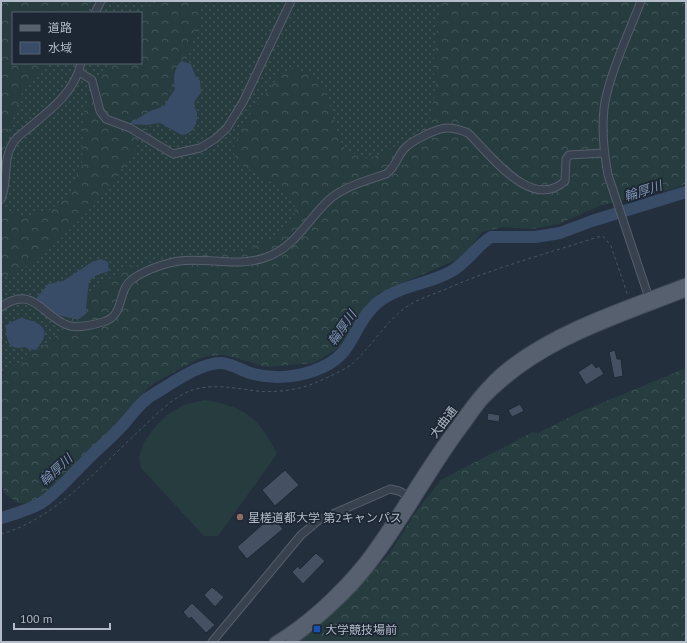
<svg xmlns="http://www.w3.org/2000/svg" width="687" height="643" font-family="'PT Sans','Noto Sans JP',sans-serif">
	<defs>
		<pattern id="grass-dots" width="8" height="8" patternUnits="userSpaceOnUse"><rect width="8" height="8" fill="#263c3f"/><path d="M2 2h.1M6 6h.1" fill="none" stroke="#435659" stroke-width="1.8" stroke-linecap="round"/></pattern>
		<pattern id="forest-crowns" width="20" height="18" patternUnits="userSpaceOnUse"><rect width="20" height="18" fill="#263c3f"/><path d="M2 6a3 3 0 1 1 6 0M12 15a3 3 0 1 1 6 0" fill="none" stroke="#435659"/></pattern>
	</defs>
	<rect width="100%" height="100%" fill="#242f3e"/>
	<path fill="url(#grass-dots)" fill-rule="evenodd" d="M1 1H686V166L19 379 1 371ZM13 13H141V63H13Z"/>
	<path fill="url(#forest-crowns)" d="M1 1H90L84 13H13V63H48L23 90 9 130 1 163Z
		M160 1H199L201 9V22L175 82 146 133 106 193 55 244 26 266 1 279V205L4 208 24 217 50 210 70 193 82 163 83 115 95 81 110 63H141L140 13 146 8Z
		M440 1H686V184L666 191 650 193 599 206 559 224 532 229 503 227 482 232 463 257 379 293 367 306 348 342 314 363 266 367 225 355 207 356 198 359 156 382 146 390 118 428 90 453 49 496 34 504 18 503 5 494 1 484V375L53 339 94 289 127 267 185 256 243 252 273 238 294 219 295 207 289 193 242 165 234 155V144L252 111 281 74 293 68 313 75 319 81 331 109 336 131 346 151 368 159 409 142 430 120 436 83 433 69Z
		M686 368V642H288L340 608 389 554 418 509 441 480 533 432 538 433 580 412Z"/>
	<path fill="#263c3f" d="M205 400C246 408 258 416 277 454L218 536H204L141 468 139 457 144 442 154 428 167 415 183 405Z"/>
	<path fill="#394c67" d="M181 61 191 64 195 75 200 81 201 93C199 96 196 98 195 101 193 105 196 109 197 113 198 125 193 133 182 135L160 123 147 125 129 124 148 112 164 106 175 89C173 78 174 69 181 61Z
		M101 259 108 262 109 271 97 275 89 281 86 309 87 313 79 319 54 315 50 309 43 310 35 300 48 284 63 281 92 262Z
		M20 318C43 322 53 330 36 350L28 349 25 347C8 352 6 339 6 325Z"/>
	<g fill="none" stroke-linecap="round" stroke-linejoin="round">
		<path stroke="#394c67" stroke-width="12" d="M1 518C14 514 29 510 41 503 57 493 71 475 85 462 96 450 109 440 120 428 131 417 139 402 154 394 171 384 201 362 222 363 232 364 241 370 250 373 270 379 293 378 313 371 357 356 349 329 375 305 395 286 427 285 450 272 466 264 475 247 491 237H535L560 233 592 221 686 192"/>
	</g>
	<path fill="#455162" stroke="#1f2835" d="M615 350 617 359H621L623 376 614 378 609 352Z
		M592 363 596 368 599 366 604 374 586 385 578 372Z
		M520 404 524 411 512 417 508 410Z
		M488 413 500 415 499 422 487 420Z
		M285 470 299 485 275 506 262 490Z
		M272 516 283 529 247 559 237 547Z
		M316 553 325 561 303 584 292 572 298 566 300 569Z
		M212 587 224 597 215 607 204 595Z
		M192 603 215 625 206 633 191 617 189 619 183 612Z"/>
	<g fill="none" stroke-linecap="round" stroke-linejoin="round">
		<defs>
			<path id="minor" d="M641 1C630 30 614 63 607 93 600 119 603 148 608 175L650 301
				M95 13 101 1
				M79 72 92 80 100 111 106 119 130 128 173 154 200 148 215 139 227 128 243 102 291 1
				M1 199C9 181 2 160 13 143 18 135 25 132 31 126 52 109 75 91 81 63
				M1 307C33 284 42 316 67 325 77 329 92 325 103 322 126 316 116 289 134 278 146 270 165 263 179 261 208 257 238 268 267 257 297 246 308 218 331 198 346 186 368 180 386 174 396 167 397 157 404 149 411 141 437 128 447 128 454 128 461 130 468 133 490 154 531 212 565 181L566 159 569 155 604 153
				M212 642 301 535 319 520 390 489 399 491 412 498"/>
			<path id="major" d="M274 642C307 622 337 594 362 564 396 521 421 471 455 427 470 406 486 384 506 368 556 328 626 306 686 283
				M290 642C319 620 345 598 367 570 403 526 429 473 463 428 470 419 476 409 483 401 537 343 614 320 686 292"/>
		</defs>
		<use href="#minor" stroke="#565f6c" stroke-width="9"/>
		<use href="#major" stroke="#414a57" stroke-width="11"/>
		<path stroke="#44595c" stroke-width="1" stroke-dasharray="3 3" stroke-linecap="butt" d="M1 534C54 520 102 465 142 428 155 416 169 401 185 393 208 382 233 388 257 391 275 393 298 390 315 383 328 377 341 372 352 364 373 346 387 318 411 304 421 298 434 294 446 289 496 267 549 253 601 236L604 237 611 246 628 296"/>
		<use href="#minor" stroke="#38414e" stroke-width="7"/>
		<use href="#major" stroke="#56606e" stroke-width="9"/>
	</g>
	<circle fill="#8d6e63" stroke="#1d2633" stroke-width="1.5" cx="240" cy="517" r="4"/>
	<rect fill="#1a4fb4" stroke="#1d2633" stroke-width="1.5" x="313" y="625" width="8" height="8" rx="2"/>
	<g text-anchor="middle" dominant-baseline="central" stroke-width="3.5" stroke-linejoin="round" paint-order="stroke">
		<g font-size="12" fill="#b4bcc9" stroke="#1d2633">
			<text transform="translate(443 422) rotate(-53)">大曲通</text>
		</g>
		<g font-size="12" fill="#b4bcc9" stroke="#1d2633" text-anchor="start">
			<text x="248" y="517">星槎道都大学 第2キャンパス</text>
			<text x="325" y="629">大学競技場前</text>
		</g>
		<g font-size="13" font-style="italic" fill="#7c92b1" stroke="#1d2633">
			<text transform="translate(643 191) rotate(-18)">輪厚川</text>
			<text transform="translate(342 328) rotate(-55)">輪厚川</text>
			<text transform="translate(56 470) rotate(-43)">輪厚川</text>
		</g>
	</g>
	<rect width="687" height="643" fill="none" stroke="#b4bcc9" stroke-width="4"/>
	<rect x="12" y="12" width="130" height="52" fill="#1d2633" stroke="#59626f"/>
	<rect x="20" y="25" width="20" height="6" fill="#56606e" stroke="#59626f"/>
	<text x="48" y="32" font-size="12" fill="#b4bcc9">道路</text>
	<rect x="20" y="42" width="20" height="12" fill="#394c67" stroke="#59626f"/>
	<text x="48" y="52" font-size="12" fill="#b4bcc9">水域</text>
	<path d="M14 623v6h96v-6" fill="none" stroke="#b4bcc9" stroke-width="2"/>
	<text x="20" y="623" font-size="12" fill="#b4bcc9" stroke="#1d2633" stroke-width="3" paint-order="stroke">100 m</text>
</svg>
